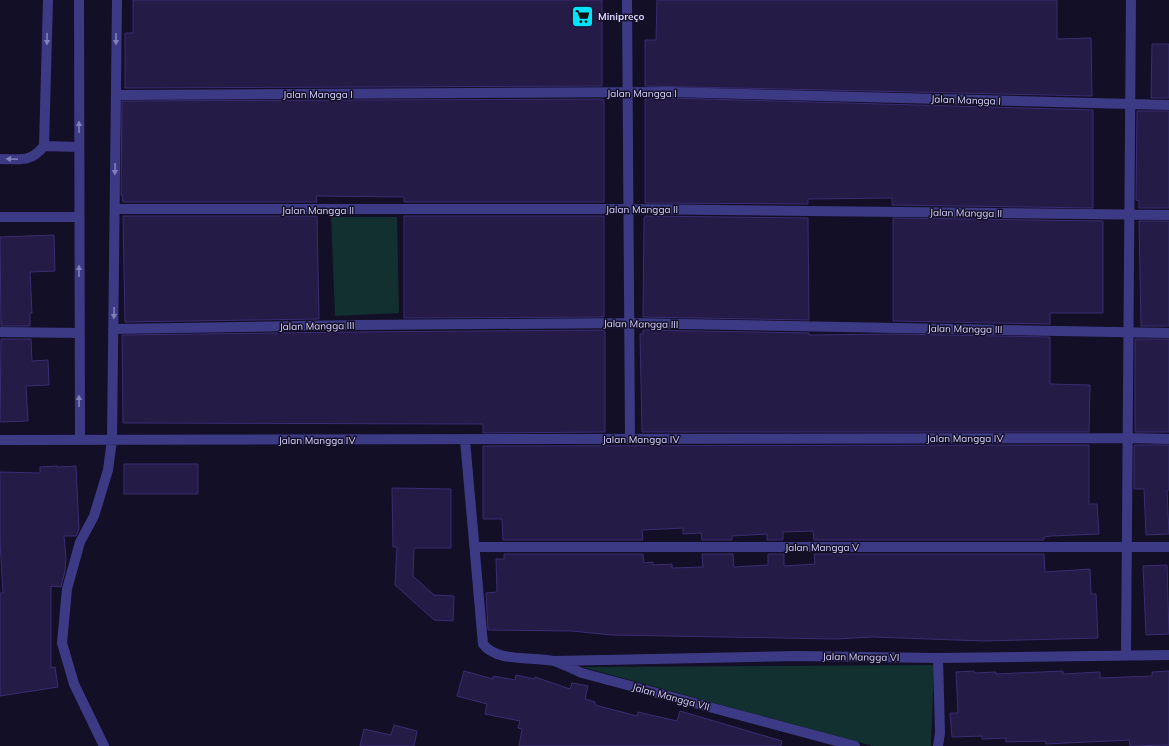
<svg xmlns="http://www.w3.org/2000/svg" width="1169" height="746" font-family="Mulish,sans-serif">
	<rect width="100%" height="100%" fill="#130f26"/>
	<path fill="#12302f" d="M331 217H397L399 313 335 316Z
		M934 665 931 746H873L582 667Z"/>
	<path fill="#241b47" stroke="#3b2d73" d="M133 0H602V86L125 88V33H133Z
		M657 0H1057V39L1091 38 1092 96 645 86V40H656Z
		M1152 44H1169V98H1151Z
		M669 98 1093 110V208L892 205V198L808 199V204L645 203V99Z
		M602 99 604 100V202H404V197L316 196 317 202H123L122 195H121L122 101Z
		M1137 111H1169V208H1139V201L1136 200Z
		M123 216H317L319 319 125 322Z
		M404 216H604V317L404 318Z
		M645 216 808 218 809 320 643 317 644 218H645Z
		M893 218 1103 221V313H1050V324L893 321Z
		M1139 221H1169V326H1141Z
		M54 235 55 271 30 272 32 313H30V326H1L0 237Z
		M604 330V332H605V432L483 433V424L123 423 122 335 352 332Z
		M643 330 809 333V335L893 334 1050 337V384L1090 385 1089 432H642L640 334H643Z
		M1 339H31L32 361 48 360 49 385 26 386 28 421 0 422Z
		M1135 339H1169V432H1135Z
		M1089 445V504H1097L1099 534 1051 536 1044 537V540H814L813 531 783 532V540H767V534L732 536V540H702L701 533 683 534V528L642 530 643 540H503L502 519H483V446Z
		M1134 445H1169V490H1167L1169 534 1146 535 1144 489H1134Z
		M124 464H198V494H124Z
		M57 466V467L76 466 79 529 76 536H64L66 558 65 571 61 587 51 586V668L55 667 58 687 0 696V593H3L0 541V472L40 473V467Z
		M392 488 451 489V548H414L413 576 434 595 454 596 453 621 434 620 395 585 397 547H393Z
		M504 554H643L644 563 653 562V565L672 564V568L703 567 702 554H733L734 567 768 565V554H784V566L815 564 814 554H1044L1045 572 1090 569 1091 594H1096L1098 638 984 641 873 637 836 639 612 635 572 631 488 630 486 593 497 592 496 559H504Z
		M1167 565 1169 634 1146 635 1143 566Z
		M464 671 493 679V676L515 680 516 675 534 679 535 677 570 689 572 683 588 686 585 699 595 702V705L637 716 638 712 677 721 680 711 782 741 781 746H519L522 729 518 728 520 721 485 714 487 704 457 696Z
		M974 671 975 673 996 672V674L1063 671V674L1100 672V678L1152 676V672L1169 671V745L1130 746 1129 740 1046 744 1045 741 1006 742V738L982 739V736L952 737 950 713H958L956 672Z
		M394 725 417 731 414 746H360L364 729 391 735Z"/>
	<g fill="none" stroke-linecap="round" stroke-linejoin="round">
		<path stroke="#3d3a85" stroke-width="10" d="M44 146 79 147
			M0 159C21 159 30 163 44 146L48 0"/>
		<path stroke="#3d3a85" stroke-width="10" d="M79 0 80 440
			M627 0 630 439
			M116 95 669 92 1169 105
			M115 209H628L1169 215
			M0 217H79
			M113 329 357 325 628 323 1169 333
			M0 332 79 333
			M0 440 1128 438 1169 439
			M465 440 483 644C497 663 533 656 554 661 563 664 573 669 582 673L855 746
			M475 547H1169
			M1126 655 1131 0
			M938 658 940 733 938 746
			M554 661 796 656 938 658 1169 655
			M104 746 74 684 62 643 67 589 80 542 94 516 108 470 112 440 117 0"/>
	</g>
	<defs><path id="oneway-solid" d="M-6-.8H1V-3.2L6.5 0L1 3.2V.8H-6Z"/></defs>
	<g fill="#837fbc">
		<use href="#oneway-solid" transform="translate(47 39) rotate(91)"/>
		<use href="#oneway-solid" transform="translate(116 39) rotate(90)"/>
		<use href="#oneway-solid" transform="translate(79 127) rotate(-90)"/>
		<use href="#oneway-solid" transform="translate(12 159) rotate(-178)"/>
		<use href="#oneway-solid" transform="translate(115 169) rotate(91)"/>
		<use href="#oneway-solid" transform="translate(79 271) rotate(-90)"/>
		<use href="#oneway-solid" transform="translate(114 313) rotate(91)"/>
		<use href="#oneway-solid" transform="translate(79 401) rotate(-90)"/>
	</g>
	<defs>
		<symbol id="supermarket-square" viewBox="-11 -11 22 22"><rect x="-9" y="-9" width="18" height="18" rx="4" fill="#00e5ff" stroke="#130f26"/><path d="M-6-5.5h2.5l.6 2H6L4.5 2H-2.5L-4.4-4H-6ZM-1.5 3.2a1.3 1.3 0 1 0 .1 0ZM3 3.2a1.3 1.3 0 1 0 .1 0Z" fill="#111"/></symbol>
	</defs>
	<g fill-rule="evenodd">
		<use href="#supermarket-square" x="570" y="4" width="25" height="25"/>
	</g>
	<g text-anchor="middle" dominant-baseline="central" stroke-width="3" stroke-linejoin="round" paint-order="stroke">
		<g font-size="10" font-weight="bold" fill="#d9d4ff" stroke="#130f26" text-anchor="start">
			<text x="598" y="16">Minipreço</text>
		</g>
		<g font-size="10" fill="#d9d4ff" stroke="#130f26">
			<text x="642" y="93">Jalan Mangga I</text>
			<text x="318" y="94">Jalan Mangga I</text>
			<text transform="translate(966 100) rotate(2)">Jalan Mangga I</text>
			<text x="642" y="209">Jalan Mangga II</text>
			<text x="318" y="210">Jalan Mangga II</text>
			<text transform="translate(966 213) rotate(1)">Jalan Mangga II</text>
			<text transform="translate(641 324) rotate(1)">Jalan Mangga III</text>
			<text transform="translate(317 326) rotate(-1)">Jalan Mangga III</text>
			<text transform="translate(965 329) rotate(1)">Jalan Mangga III</text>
			<text x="965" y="438">Jalan Mangga IV</text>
			<text x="641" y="439">Jalan Mangga IV</text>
			<text x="317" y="440">Jalan Mangga IV</text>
			<text x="822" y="547">Jalan Mangga V</text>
			<text transform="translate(861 657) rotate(1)">Jalan Mangga VI</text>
			<text transform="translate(671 697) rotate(15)">Jalan Mangga VII</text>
		</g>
	</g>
</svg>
